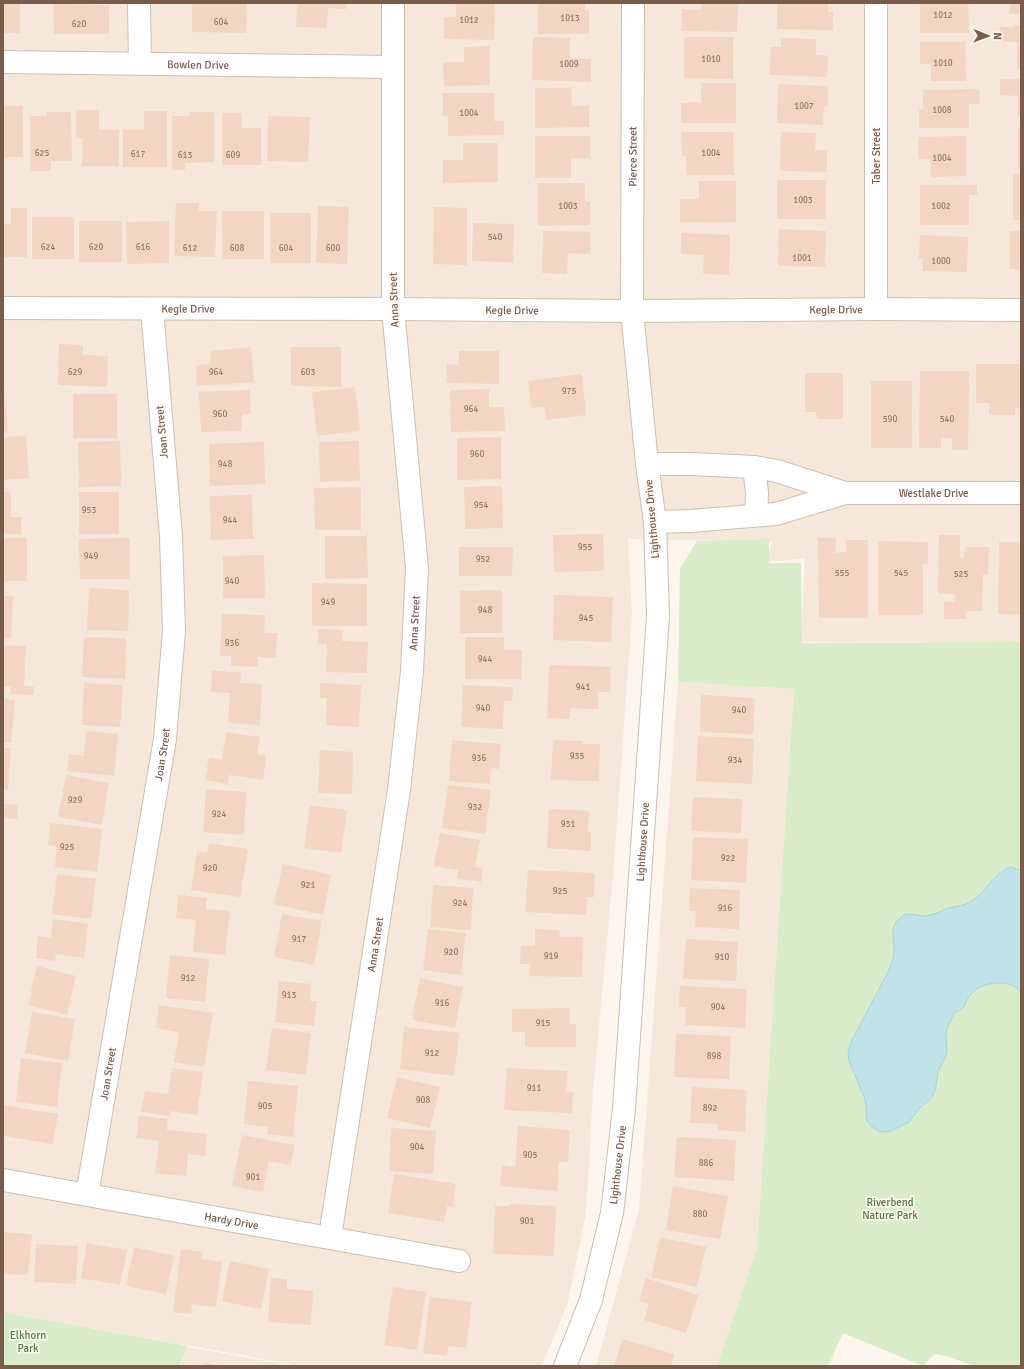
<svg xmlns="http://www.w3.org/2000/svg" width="1024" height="1369" font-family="Signika,sans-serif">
	<rect width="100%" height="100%" fill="#fdf6ec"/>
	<path fill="#f5e8da" d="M3 3H1021V642H801L805 558 767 562 772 542 628 539 632 615 614 865 593 1093 586 1214 568 1302 542 1366H301L3 1312Z
		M678 682 794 689 757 1249 717 1366H596L639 1210Z
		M188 1347 295 1366H180Z"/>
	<path fill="#d8ecc9" d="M769 539V563H801L802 643 1021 642V1366H975L947 1356 934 1354 923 1366 843 1333 828 1366H717L757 1248 794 689 678 682 680 568 697 541Z
		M3 1312 188 1346 179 1366H3Z"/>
	<path fill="#bfe3e8" stroke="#a5d3da" d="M1011 867 1021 871V992C1018 990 1015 986 1011 985 998 980 977 984 969 997 963 1006 967 1008 955 1012L947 1028 946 1036 947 1051 945 1058 938 1071 936 1087 932 1097 919 1109 909 1122 891 1131 880 1132 871 1126 867 1120 865 1099 849 1061 848 1052 851 1042 888 972C891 965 894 958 894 951 895 934 887 927 904 915 911 913 916 915 922 916 933 916 940 911 949 908 957 906 964 906 972 901 987 891 995 871 1011 867Z"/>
	<path fill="#f3d5c3" d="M3 3H20V33H3Z
		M214 3 247 4 246 33 192 32V4H214Z
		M297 3H346V9L328 8 327 28 296 27Z
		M456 3H495L494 40 444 39V17H456Z
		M538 3H585V10L589 11V34H538Z
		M701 3H738L737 32 682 31V9L701 10Z
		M777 3H828V12H833V30L777 29Z
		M920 3H968L969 33H920Z
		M1010 3H1021V14H1009Z
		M53 4 109 5V34H54Z
		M1014 25 1021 26V69H1017L1018 42 1000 41V27H1014Z
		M533 37 570 38V58L591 59V82L532 80Z
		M684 37H733V79L684 78Z
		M781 38 816 39V55L828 56 827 77 770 75 771 47H781Z
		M920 42H965L966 81H931V64H920Z
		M490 46V85L444 86 443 62H464V47Z
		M1000 79H1021V117H1018V96L1000 95Z
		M701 83H736V123H681V103L701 102Z
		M778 84 828 86V107H824L823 125 777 123Z
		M535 88H571L572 106H589V127L535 128Z
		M979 89 980 104H969V128H919V110L923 109V90Z
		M443 93H494V121H504V135L448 136V116H443Z
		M3 106H23V157H3Z
		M76 110H99V130H119V166H82L83 138H76Z
		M144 111H167V167H123V130H144Z
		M47 112H71L72 161H51V171H30V116H47Z
		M190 112H214V162L185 163V170H172V116H190Z
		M222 113H242V128H261V165H222Z
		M268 116 310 117 308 162 267 161Z
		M1018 127H1021V169H1018Z
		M681 132H733L734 175H686V156H682Z
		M781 132 816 133 815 150 827 151V172L780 171Z
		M535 136H590V158H571V178H535Z
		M966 136V176L931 177 930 159H918V137Z
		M463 143H498V182L443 183V160H463Z
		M1013 174H1021V220H1013Z
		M777 180H826V219H777Z
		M699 181H736V222H680V199H699Z
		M538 183H585V202H590V225L538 226Z
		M920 185H977V195H969V225H920Z
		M176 203H199V211H217L215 257 174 256Z
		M318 206 349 207 347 264 316 263Z
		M434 207 467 208V265L433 264Z
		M11 208H27V257H3V224H11Z
		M222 211H264V259H222Z
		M270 213H311V263H270Z
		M32 217H74V259H32Z
		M79 221H122V262H79Z
		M169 221V263L127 264 126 222Z
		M473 223 514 224 513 262 472 261Z
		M779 229 826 231 825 267 778 266Z
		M543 231 590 232V254L568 253 567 274 542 273Z
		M1010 231H1021V269H1010Z
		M681 233 730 235 729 275 703 274 704 255 681 254Z
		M920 235 968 237 967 272 923 271V259H919Z
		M59 344 83 345V355L108 356 107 387 58 385Z
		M251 347 254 382 197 386 196 365 211 364 210 351Z
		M291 347H341V387L291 386Z
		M459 351H499V384L446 383 447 364 459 365Z
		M976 364H1021V408H1015V415H989V403H976Z
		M920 371H969L968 450H952V438H941V448H919Z
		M805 373H843V419H817L816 412H805Z
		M582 374 586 415 546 420 544 407 531 408 528 381Z
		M871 381H912V448H871Z
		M355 387 360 431 317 436 312 392Z
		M3 389H4L8 432H3Z
		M489 389V407H504L505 431 451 432 450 390Z
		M250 390 251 414H242V431L201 432 199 392Z
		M73 394H117V438H73Z
		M26 436 29 478 3 480V437Z
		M501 437V479L457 480V438Z
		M120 441 121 486 79 487 78 442Z
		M359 441 360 481 320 482 319 442Z
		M264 442 265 484 210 486 209 444Z
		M502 486 503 528 465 529 464 487Z
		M361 487V530H315L314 488Z
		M11 491V517H21V534H3V492Z
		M79 492H119V534H79Z
		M252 495 253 539 211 540 210 496Z
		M603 534 604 571 554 572 553 535Z
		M939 535H960V558H964L965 547H989L988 575 983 574 982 611H966L965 619H944V602H955V594H938Z
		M325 536H367L368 578 325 579Z
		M3 538H27V581H3Z
		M130 538V579H80L79 539Z
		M818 538H836L835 553 846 552V540H868V618H819Z
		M878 541 928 542V564H923V615H878Z
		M999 542H1021V615L998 614Z
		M459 547H513L512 576H459Z
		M264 555 265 598H223V556Z
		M312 583 367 584V626H312Z
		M89 588 129 590 128 631 87 630Z
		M502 590V633H460V591Z
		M554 595 613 597 611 642 553 640Z
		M3 596H13L11 638H3Z
		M222 614 265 615 264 633H277L276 658 258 657V667L231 666V656H220Z
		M318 629 343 630 342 641 368 642 367 673 326 672 327 644H318Z
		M84 637 126 638 125 679 82 677Z
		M465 637H504V650H522L521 679H465Z
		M3 645 26 646 24 686 34 687V695L10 694 11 687H3Z
		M549 665 611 667 610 692H598V709L570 708V719L547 718Z
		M212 671 241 672 240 683 262 684 260 725 228 723 230 693 211 692Z
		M84 683 123 685 120 727 82 725Z
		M320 683 361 685 359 727 326 725 327 698H320Z
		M463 685 513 687 512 701H504L503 729 461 727Z
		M701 695 755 698 753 734 700 732Z
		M3 699 15 700 11 743H3Z
		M86 731 118 734 114 776 67 771 69 754 84 756Z
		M226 732 260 737 257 754 266 756 263 780 229 775 228 784 205 780 209 757 222 760Z
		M698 736 754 739 752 784 696 781Z
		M452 740 501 744 499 769 491 768 490 784 449 781Z
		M553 740 583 741V744H600L599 781 551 780Z
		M3 748H11L8 790H3Z
		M320 750 353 752 352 794 318 793Z
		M66 775 109 783 102 825 58 817Z
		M448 785 491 790 485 834 442 828Z
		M206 789 246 792 244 835 203 832Z
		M693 797 742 799 741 833 691 831Z
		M3 804 18 805 17 819 3 818Z
		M310 805 347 810 341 853 304 848Z
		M549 809 589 811 588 832H591V851L547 848Z
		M50 823 102 829 97 872 55 867 57 846 48 845Z
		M440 833 480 840 475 867 483 868 481 882 457 878 458 870 434 866Z
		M693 837 748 839 746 883 691 880Z
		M209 843 248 849 240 897 191 890 197 851 207 853Z
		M283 864 331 875 323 915 274 904Z
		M528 870 595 873 594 897H587L586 915 525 912Z
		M57 874 96 879 91 919 52 914Z
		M433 885 473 888 471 930 430 927Z
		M690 888 740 890 739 929 695 927 696 911H689Z
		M178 895 207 898 206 909 230 911 225 955 193 952 196 920 176 918Z
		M282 914 322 921 314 965 274 957Z
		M53 919 88 924 84 958 56 954 55 961 36 958 38 936 51 938Z
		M428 929 466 933 461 975 423 970Z
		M535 929 560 930 559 937H583L582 977 529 976 530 964H520L521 946H535Z
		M686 939 738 942 736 981 683 979Z
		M170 955 209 959 205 1002 166 998Z
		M37 966 76 976 67 1015 28 1005Z
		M420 978 463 987 455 1028 412 1020Z
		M279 981 311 984 310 1001H317L314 1026 275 1022Z
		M680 986 747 989 745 1028 685 1025 686 1007H679Z
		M159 1005 213 1013 204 1067 174 1062 179 1032 156 1028Z
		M570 1008V1024H576V1047H525V1032H512V1009Z
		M32 1012 75 1019 68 1061 25 1053Z
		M404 1027 459 1033 454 1076 400 1069Z
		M272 1028 311 1033 306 1075 266 1070Z
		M676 1034 731 1036 729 1079 674 1077Z
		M21 1058 62 1063 57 1107 16 1102Z
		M172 1068 203 1072 197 1115 171 1111 170 1116 141 1112 145 1091 168 1094Z
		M507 1068 568 1071 566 1092H573L572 1113 504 1110Z
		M397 1077 440 1087 430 1128 387 1118Z
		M248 1081 298 1086 293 1137 267 1134 268 1127 244 1124Z
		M692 1087 747 1090 745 1132 718 1130V1124L690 1123Z
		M3 1105 58 1114 53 1144 3 1136Z
		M139 1116 168 1119 167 1130 207 1134 205 1156 188 1154 186 1176 155 1173 159 1141 136 1138Z
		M518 1126 570 1130 568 1162H559L557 1191 500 1186 502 1165 515 1167Z
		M391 1128 436 1131 433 1174 389 1171Z
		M242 1135 295 1145 291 1165 269 1161 263 1192 232 1186Z
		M677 1137 736 1140 734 1181 674 1177Z
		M394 1174 456 1184 453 1207 447 1206 444 1222 388 1213Z
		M673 1186 728 1196 720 1239 666 1230Z
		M510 1204 556 1206 554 1256 493 1254 495 1206H510Z
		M3 1232 32 1234 28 1275 3 1274Z
		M660 1237 706 1247 697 1287 651 1277Z
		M87 1243 127 1250 120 1285 81 1278Z
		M36 1244 78 1246 76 1284 34 1282Z
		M134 1247 174 1256 166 1294 126 1286Z
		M181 1249 202 1252 201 1259 222 1262 216 1307 192 1304 191 1314 173 1312Z
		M230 1261 269 1269 261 1309 222 1301Z
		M271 1278 287 1279V1289L313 1291 311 1325 268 1322Z
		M646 1278 698 1295 686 1333 644 1320 649 1304 639 1301Z
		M393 1287 426 1292 417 1350 384 1345Z
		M430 1297 472 1302 466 1348 448 1346 447 1356 423 1353Z
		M622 1339 674 1354 671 1366H614Z
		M204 1363 216 1365V1366H204Z"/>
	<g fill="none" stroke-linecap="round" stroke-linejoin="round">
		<defs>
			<g id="minor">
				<path d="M139 3 140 63"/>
				<path id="s1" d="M3 62 393 67"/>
				<path id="s2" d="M3 308 393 309 632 311 876 309 1021 310"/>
				<path d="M876 309V3"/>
				<path d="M647 464H693L754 467 777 471 845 493"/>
				<path d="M754 467 757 493 756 515"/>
				<path id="s3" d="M655 522 690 521 776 514 845 493H1021"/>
				<path id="s4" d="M3 1180 459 1261"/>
				<path id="s5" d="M87 1195 165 739 174 631 171 536 152 309"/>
				<path id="s6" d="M330 1237 399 790 412 672 417 568 393 309V3"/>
				<path id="s7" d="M565 1366 591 1300 612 1213 624 1109 658 616 655 522 647 464 632 311 633 3"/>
			</g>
		</defs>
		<use href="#minor" stroke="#d1beb0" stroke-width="24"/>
		<use href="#minor" stroke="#fff" stroke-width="22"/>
	</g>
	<g text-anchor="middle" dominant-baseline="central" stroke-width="3.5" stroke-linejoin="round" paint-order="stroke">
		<g font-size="9" fill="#987a6a">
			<text x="943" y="15">1012</text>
			<text x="570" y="18">1013</text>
			<text x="469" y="20">1012</text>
			<text x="221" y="22">604</text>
			<text x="79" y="24">620</text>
			<text x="711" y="59">1010</text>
			<text x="943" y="63">1010</text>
			<text x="569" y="64">1009</text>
			<text x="804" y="106">1007</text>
			<text x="942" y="110">1008</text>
			<text x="469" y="113">1004</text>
			<text x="42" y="153">625</text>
			<text x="711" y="153">1004</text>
			<text x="138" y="154">617</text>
			<text x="185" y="155">613</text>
			<text x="233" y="155">609</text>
			<text x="942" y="158">1004</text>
			<text x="803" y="200">1003</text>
			<text x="568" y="206">1003</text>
			<text x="941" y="206">1002</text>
			<text x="495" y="237">540</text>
			<text x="48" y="247">624</text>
			<text x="96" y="247">620</text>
			<text x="143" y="247">616</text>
			<text x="190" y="248">612</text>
			<text x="237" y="248">608</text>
			<text x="286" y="248">604</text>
			<text x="333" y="248">600</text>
			<text x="802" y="258">1001</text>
			<text x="941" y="261">1000</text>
			<text x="75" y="372">629</text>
			<text x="216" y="372">964</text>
			<text x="308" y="372">603</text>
			<text x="569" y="391">975</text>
			<text x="471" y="409">964</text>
			<text x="220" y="414">960</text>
			<text x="890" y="419">590</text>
			<text x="947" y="419">540</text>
			<text x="477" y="454">960</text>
			<text x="225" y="464">948</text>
			<text x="481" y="505">954</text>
			<text x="89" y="510">953</text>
			<text x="230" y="520">944</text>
			<text x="585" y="547">955</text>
			<text x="91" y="556">949</text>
			<text x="483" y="559">952</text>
			<text x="842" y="573">555</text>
			<text x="901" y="573">545</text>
			<text x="961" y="574">525</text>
			<text x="232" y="581">940</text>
			<text x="328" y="602">949</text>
			<text x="485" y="610">948</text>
			<text x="586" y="618">945</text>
			<text x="232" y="643">936</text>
			<text x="485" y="659">944</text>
			<text x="583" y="687">941</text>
			<text x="483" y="708">940</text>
			<text x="739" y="710">940</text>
			<text x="577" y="756">935</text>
			<text x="479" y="758">936</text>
			<text x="735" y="760">934</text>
			<text x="75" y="800">929</text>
			<text x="475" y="807">932</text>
			<text x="219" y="814">924</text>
			<text x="568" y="824">931</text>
			<text x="67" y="847">925</text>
			<text x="728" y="858">922</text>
			<text x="210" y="868">920</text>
			<text x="308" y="885">921</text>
			<text x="560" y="891">925</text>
			<text x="460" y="903">924</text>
			<text x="725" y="908">916</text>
			<text x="299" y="939">917</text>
			<text x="451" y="952">920</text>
			<text x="551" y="956">919</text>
			<text x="722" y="957">910</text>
			<text x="188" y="978">912</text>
			<text x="289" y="995">913</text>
			<text x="442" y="1003">916</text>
			<text x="718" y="1007">904</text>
			<text x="543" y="1023">915</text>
			<text x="432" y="1053">912</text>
			<text x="714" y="1056">898</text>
			<text x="534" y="1088">911</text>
			<text x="423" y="1100">908</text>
			<text x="265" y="1106">905</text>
			<text x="710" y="1108">892</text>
			<text x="417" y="1147">904</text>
			<text x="530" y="1155">905</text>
			<text x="706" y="1163">886</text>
			<text x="253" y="1177">901</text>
			<text x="700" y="1214">880</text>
			<text x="527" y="1221">901</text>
		</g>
		<g font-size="11" fill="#7a5c4d" stroke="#fffaf3">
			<text stroke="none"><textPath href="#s1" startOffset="195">Bowlen Drive</textPath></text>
			<text transform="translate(876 156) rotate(-90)">Taber Street</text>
			<text stroke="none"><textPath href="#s7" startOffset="1220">Pierce Street</textPath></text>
			<text transform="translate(394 300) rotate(-92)">Anna Street</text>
			<text stroke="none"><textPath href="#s2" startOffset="185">Kegle Drive</textPath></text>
			<text stroke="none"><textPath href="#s2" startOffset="833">Kegle Drive</textPath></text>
			<text stroke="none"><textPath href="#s2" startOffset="509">Kegle Drive</textPath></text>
			<text transform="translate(162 432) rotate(-95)">Joan Street</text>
			<text stroke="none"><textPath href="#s3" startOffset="282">Westlake Drive</textPath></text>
			<text transform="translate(652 519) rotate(-95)">Lighthouse Drive</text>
			<text stroke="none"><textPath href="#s6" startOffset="620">Anna Street</textPath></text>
			<text stroke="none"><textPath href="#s5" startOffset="447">Joan Street</textPath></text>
			<text stroke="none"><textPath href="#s7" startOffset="533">Lighthouse Drive</textPath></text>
			<text stroke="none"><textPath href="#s6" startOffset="296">Anna Street</textPath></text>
			<text stroke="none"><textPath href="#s5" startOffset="123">Joan Street</textPath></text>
			<text stroke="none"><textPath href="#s7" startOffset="209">Lighthouse Drive</textPath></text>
			<text stroke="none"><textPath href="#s4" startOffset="232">Hardy Drive</textPath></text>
		</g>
		<g font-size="11" fill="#537a41" stroke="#fffaf3">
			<text x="890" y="1202">Riverbend<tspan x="890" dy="13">Nature Park</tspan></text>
			<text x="28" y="1335">Elkhorn<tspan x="28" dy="13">Park</tspan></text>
		</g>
	</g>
	<rect width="1024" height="1369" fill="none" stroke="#7a5c4d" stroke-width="8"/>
	<g transform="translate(988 36) rotate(91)" stroke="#fffaf3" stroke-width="3" paint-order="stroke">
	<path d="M0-3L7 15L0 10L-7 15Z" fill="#7a5c4d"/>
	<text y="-6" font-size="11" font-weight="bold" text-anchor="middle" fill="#7a5c4d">N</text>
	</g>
</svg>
